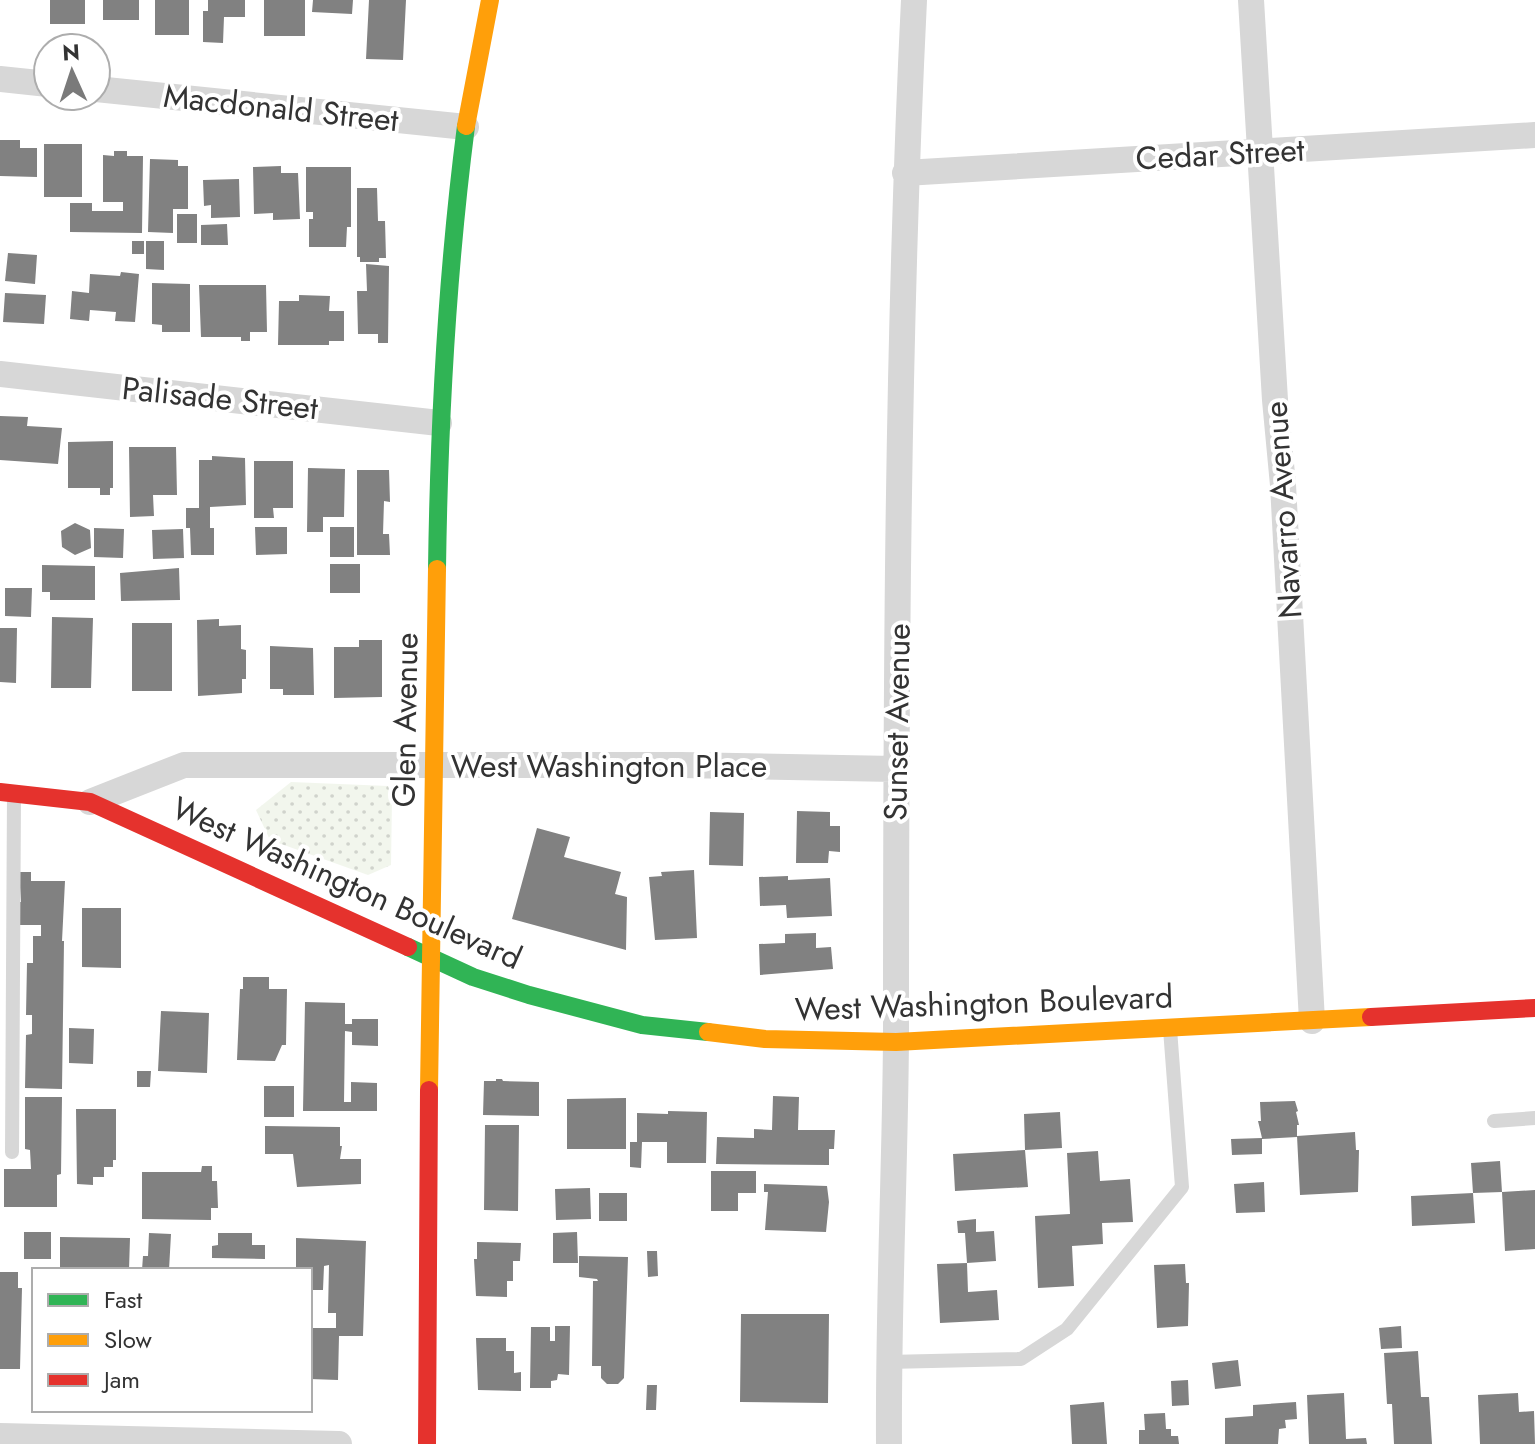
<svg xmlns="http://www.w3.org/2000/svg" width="1535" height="1444" font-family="Jost,sans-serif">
	<defs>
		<pattern id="grass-dots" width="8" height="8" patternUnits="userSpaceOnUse" patternTransform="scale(2)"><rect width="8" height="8" fill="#f2f6ed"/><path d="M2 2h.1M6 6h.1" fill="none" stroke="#d0d3cc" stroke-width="1.8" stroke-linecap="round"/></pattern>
	</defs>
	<rect width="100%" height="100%" fill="#fff"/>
	<path fill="url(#grass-dots)" d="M291 782 388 786 392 798 391 865 368 875 270 840 256 810Z"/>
	<path fill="#818181" d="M50 0H85V24H50Z
		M103 0H139V20H103Z
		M155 0H189V35H155Z
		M208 0H245V17H224L223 43 203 42V11H208Z
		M264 0H305V36H264Z
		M313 0H353L352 14 312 12Z
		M369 0H406L403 60 366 59Z
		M0 140H20V148H37V177L0 176Z
		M44 144H82V197H44Z
		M114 151H127V156H143L142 233 70 232V203H92V211H123V202H103V155L114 156Z
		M150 159 178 160V166H188V209H173V233L148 232Z
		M281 166V173H298L300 219 273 220V213L254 214 253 167Z
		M306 167H351V227H347L346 247H309V219H313V212H306Z
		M239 179 240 217 211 218V205L204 206 203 180Z
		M357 188H377L378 221H385L386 258H379V262H360V257H357Z
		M177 214H197V243H177Z
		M227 224 228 245H201V225Z
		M132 241H144V254H132Z
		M146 241H164V270L146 269Z
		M8 253 37 255 35 284 5 281Z
		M366 264 389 266 388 343H378V334H358L357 291H367Z
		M121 272 139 274 135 322 115 321 116 312 90 310 89 321 70 319 72 291 89 293 90 274 120 276Z
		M152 283 190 284V332H162V325L152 324Z
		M199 285H266L267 332H250V341H241V337H201Z
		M5 293 46 295 44 324 3 322Z
		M299 295 330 296 329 311H344V341H329V345H278L279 301H299Z
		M0 416 28 417 27 426 62 428 58 464 0 460Z
		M113 441V488H110V495H100V488H68V442Z
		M129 447H176L177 495H153L154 516 130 517Z
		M212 456 245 458 246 505 210 507V528H214V555H191L190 528H186V508H199V460H212Z
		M254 461H293V508H273L274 518H254Z
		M308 468 345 469 344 517H323V532H307Z
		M357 470H389L390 502 384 501 383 534H389L390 555H357Z
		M75 523 90 530 91 548 75 555 62 547 61 531Z
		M255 527H287V554L256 555Z
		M330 527H354V557H330Z
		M94 528 124 529 123 558 94 557Z
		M183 529 184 558 153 559 152 530Z
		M330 564H360V593H330Z
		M42 565 95 566V600H50V592H42Z
		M179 568 180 600 121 601 120 573Z
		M5 588H32L31 617 5 616Z
		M52 617 93 618 91 688H51Z
		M219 619V626L241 625V649L246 650V679H242V693L198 696 197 620Z
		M132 623H172V691H132Z
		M0 628H17L16 683 0 682Z
		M359 640H382V697L334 698V647H359Z
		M270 646 313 648 314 695H283V689H270Z
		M797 811 830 812V826H840V852L829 851 828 863H796Z
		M710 812 744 813 743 866 709 865Z
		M537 828 570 837 564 857 621 872 615 894 627 897 626 950 512 919Z
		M694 870 697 938 655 940 649 877 662 876 661 872Z
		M19 872H31V881H65L62 941H64L62 1089 25 1088 26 1035 32 1034V1015H26L27 963H33V936H41V925H16L17 902H21Z
		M788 876V880L830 878 832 916 787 918 786 905 760 906 759 877Z
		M82 908H121V968L82 967Z
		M816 933V948L831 947 833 969 760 975 759 944 785 943V934Z
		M243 977H269V989H287L286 1045H282L275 1061 237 1060 240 989H243Z
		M305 1002 345 1003V1024H352V1019H378V1046L352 1045V1032L345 1031 344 1102H351V1082L377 1083V1111H303Z
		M161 1011 209 1013 207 1073 158 1071Z
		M69 1028 94 1029 93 1064 69 1063Z
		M137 1071H151L150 1087H137Z
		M496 1079H502L503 1081 539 1082V1116L483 1115 484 1081H496Z
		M264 1086H294V1117H264Z
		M773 1096 799 1097 798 1130H835L834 1149H829V1165L716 1164 717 1137 754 1138V1129L772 1130Z
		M25 1097H62L61 1174 57 1175V1207H4V1169H31L30 1150 25 1149Z
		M626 1098V1149H567V1099Z
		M1295 1101 1298 1111 1296 1112 1299 1125H1297V1137L1262 1139V1154L1232 1155 1231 1139 1262 1138 1258 1121H1261L1260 1102Z
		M76 1109H116V1160H113V1167H104V1177H93V1185L77 1184Z
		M668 1111 707 1112 706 1163H667V1142H642L641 1168 630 1167V1142H637V1113L668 1114Z
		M1060 1112 1062 1148 1025 1150 1024 1114Z
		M485 1125H519L518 1211 484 1210Z
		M265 1126 340 1127V1146H342L340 1159H361V1184L297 1187 293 1154H265Z
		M1355 1132 1356 1150H1359L1358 1192 1300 1195 1297 1136Z
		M1025 1150 1028 1187 955 1191 953 1154Z
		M1098 1151 1100 1181 1130 1179 1133 1222 1102 1223 1103 1244 1072 1246 1074 1286 1038 1288 1035 1216 1070 1214 1067 1153Z
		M1500 1161 1502 1192 1473 1193 1471 1163Z
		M202 1166H212V1181H217L218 1208H211V1220L142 1219V1172H201Z
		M711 1171H756V1193H738V1211H711Z
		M1264 1182 1265 1212 1236 1213 1234 1184Z
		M764 1184 827 1186 829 1202 826 1232 765 1230 768 1192H764Z
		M590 1188 591 1219 556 1220 555 1189Z
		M1535 1190V1249L1505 1251 1502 1192Z
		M599 1193H627V1221H599Z
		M1473 1193 1475 1223 1412 1226 1411 1196Z
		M976 1219V1232L994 1231 996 1261 967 1263 965 1233H958L957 1221Z
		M24 1232H51V1259H24Z
		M577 1232 578 1263H553V1233Z
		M149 1233 171 1234 169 1270H142L143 1256H148Z
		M218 1233H252V1245H265V1259L212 1258V1246L218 1245Z
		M60 1237 130 1238 129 1270H60Z
		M296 1238 366 1241 363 1336H339L338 1380 310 1379V1328H336V1313H328L329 1265 324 1266 323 1290H310V1270H296Z
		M477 1242 521 1243 520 1261H513V1281H507V1297L476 1296 474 1259H477Z
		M647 1251H657L658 1276 648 1277Z
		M579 1256 628 1257 624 1378 618 1384H607L601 1378V1366H592L593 1281H598L597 1279 579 1277Z
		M967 1263 968 1292 997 1290 999 1320 940 1323 937 1264Z
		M1185 1264 1186 1283H1189L1188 1326 1157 1328 1154 1265Z
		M0 1272H18V1288H22L20 1369H0Z
		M741 1314H829L828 1403 740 1402Z
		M555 1326H570L569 1375 558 1374 557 1380 551 1381V1388H530L531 1327H550V1341H555Z
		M1401 1326 1402 1348 1381 1349 1379 1328Z
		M476 1338H506V1351H514V1373L521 1372V1391L478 1390Z
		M1418 1351 1421 1397H1429L1432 1444H1394L1392 1404H1387L1384 1353Z
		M1238 1360 1241 1386 1215 1389 1212 1363Z
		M1188 1380 1189 1405 1172 1406 1171 1381Z
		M647 1385H657L656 1410H646Z
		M1344 1393 1346 1439 1366 1438 1367 1444H1309L1307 1395Z
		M1518 1393 1519 1412 1534 1411 1535 1444H1480L1478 1395Z
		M1104 1402 1107 1444H1072L1070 1405Z
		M1296 1402 1297 1419 1285 1420 1286 1428 1279 1429 1278 1444H1225V1418L1253 1416V1405Z
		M1165 1413 1166 1429H1171V1436H1178L1179 1444H1139V1430H1145L1144 1414Z"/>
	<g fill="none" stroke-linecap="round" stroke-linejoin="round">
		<path stroke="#d7d7d7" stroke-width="14" d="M1494 1121 1535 1118
			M12 1152 14 794
			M888 1362 1021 1359 1067 1329 1182 1187 1170 1029"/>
		<path stroke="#d7d7d7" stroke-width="26" d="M1251 0 1275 400 1283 485 1312 1021
			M0 79 48 84
			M96 89 466 127
			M905 173 1535 135
			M0 374 439 423
			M90 802 184 765H681L895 769
			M0 1436 339 1444
			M889 1444C888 1308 895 1173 896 1038 896 692 897 345 914 0"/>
		<path stroke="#30b455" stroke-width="18" d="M437 569C439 421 447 273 466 126
			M408 947 473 977 529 995 642 1025 708 1032"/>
		<path stroke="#ff9f0a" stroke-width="18" d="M466 126 490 0
			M708 1032 765 1039 896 1042 1371 1017
			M429 1090 437 569"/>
		<path stroke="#e5322d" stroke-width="18" d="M0 792 90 802 408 947
			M1371 1017 1535 1008
			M427 1444 429 1090"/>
	</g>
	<g text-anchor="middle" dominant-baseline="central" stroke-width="8" stroke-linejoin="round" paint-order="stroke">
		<g font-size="32" fill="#333" stroke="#fff">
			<text transform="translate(281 108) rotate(6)">Macdonald Street</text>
			<text transform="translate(1220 154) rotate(-3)">Cedar Street</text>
			<text transform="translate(220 398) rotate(6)">Palisade Street</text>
			<text transform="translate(1283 510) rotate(-94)">Navarro Avenue</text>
			<text transform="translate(405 720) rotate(-89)">Glen Avenue</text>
			<text transform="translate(897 722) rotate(-89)">Sunset Avenue</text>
			<text x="609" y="766">West Washington Place</text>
			<text transform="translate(347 883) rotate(24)">West Washington Boulevard</text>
			<text transform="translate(984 1003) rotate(-2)">West Washington Boulevard</text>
		</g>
	</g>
	<rect x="32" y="1268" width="280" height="144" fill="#ffffff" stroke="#adadad" stroke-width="2"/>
	<rect x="48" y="1294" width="40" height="12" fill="#30b455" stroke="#adadad" stroke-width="2"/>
	<text x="104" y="1308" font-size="24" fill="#333333">Fast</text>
	<rect x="48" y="1334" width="40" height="12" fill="#ff9f0a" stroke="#adadad" stroke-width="2"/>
	<text x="104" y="1348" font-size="24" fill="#333333">Slow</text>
	<rect x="48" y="1374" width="40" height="12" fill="#e5322d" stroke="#adadad" stroke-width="2"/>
	<text x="104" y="1388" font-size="24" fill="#333333">Jam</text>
	<g transform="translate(72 72) rotate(357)"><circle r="38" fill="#ffffff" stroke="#adadad" stroke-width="2"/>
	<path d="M0-6L14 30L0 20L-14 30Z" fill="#7a7a7a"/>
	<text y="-12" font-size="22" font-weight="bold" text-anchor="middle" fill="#333333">N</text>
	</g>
</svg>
